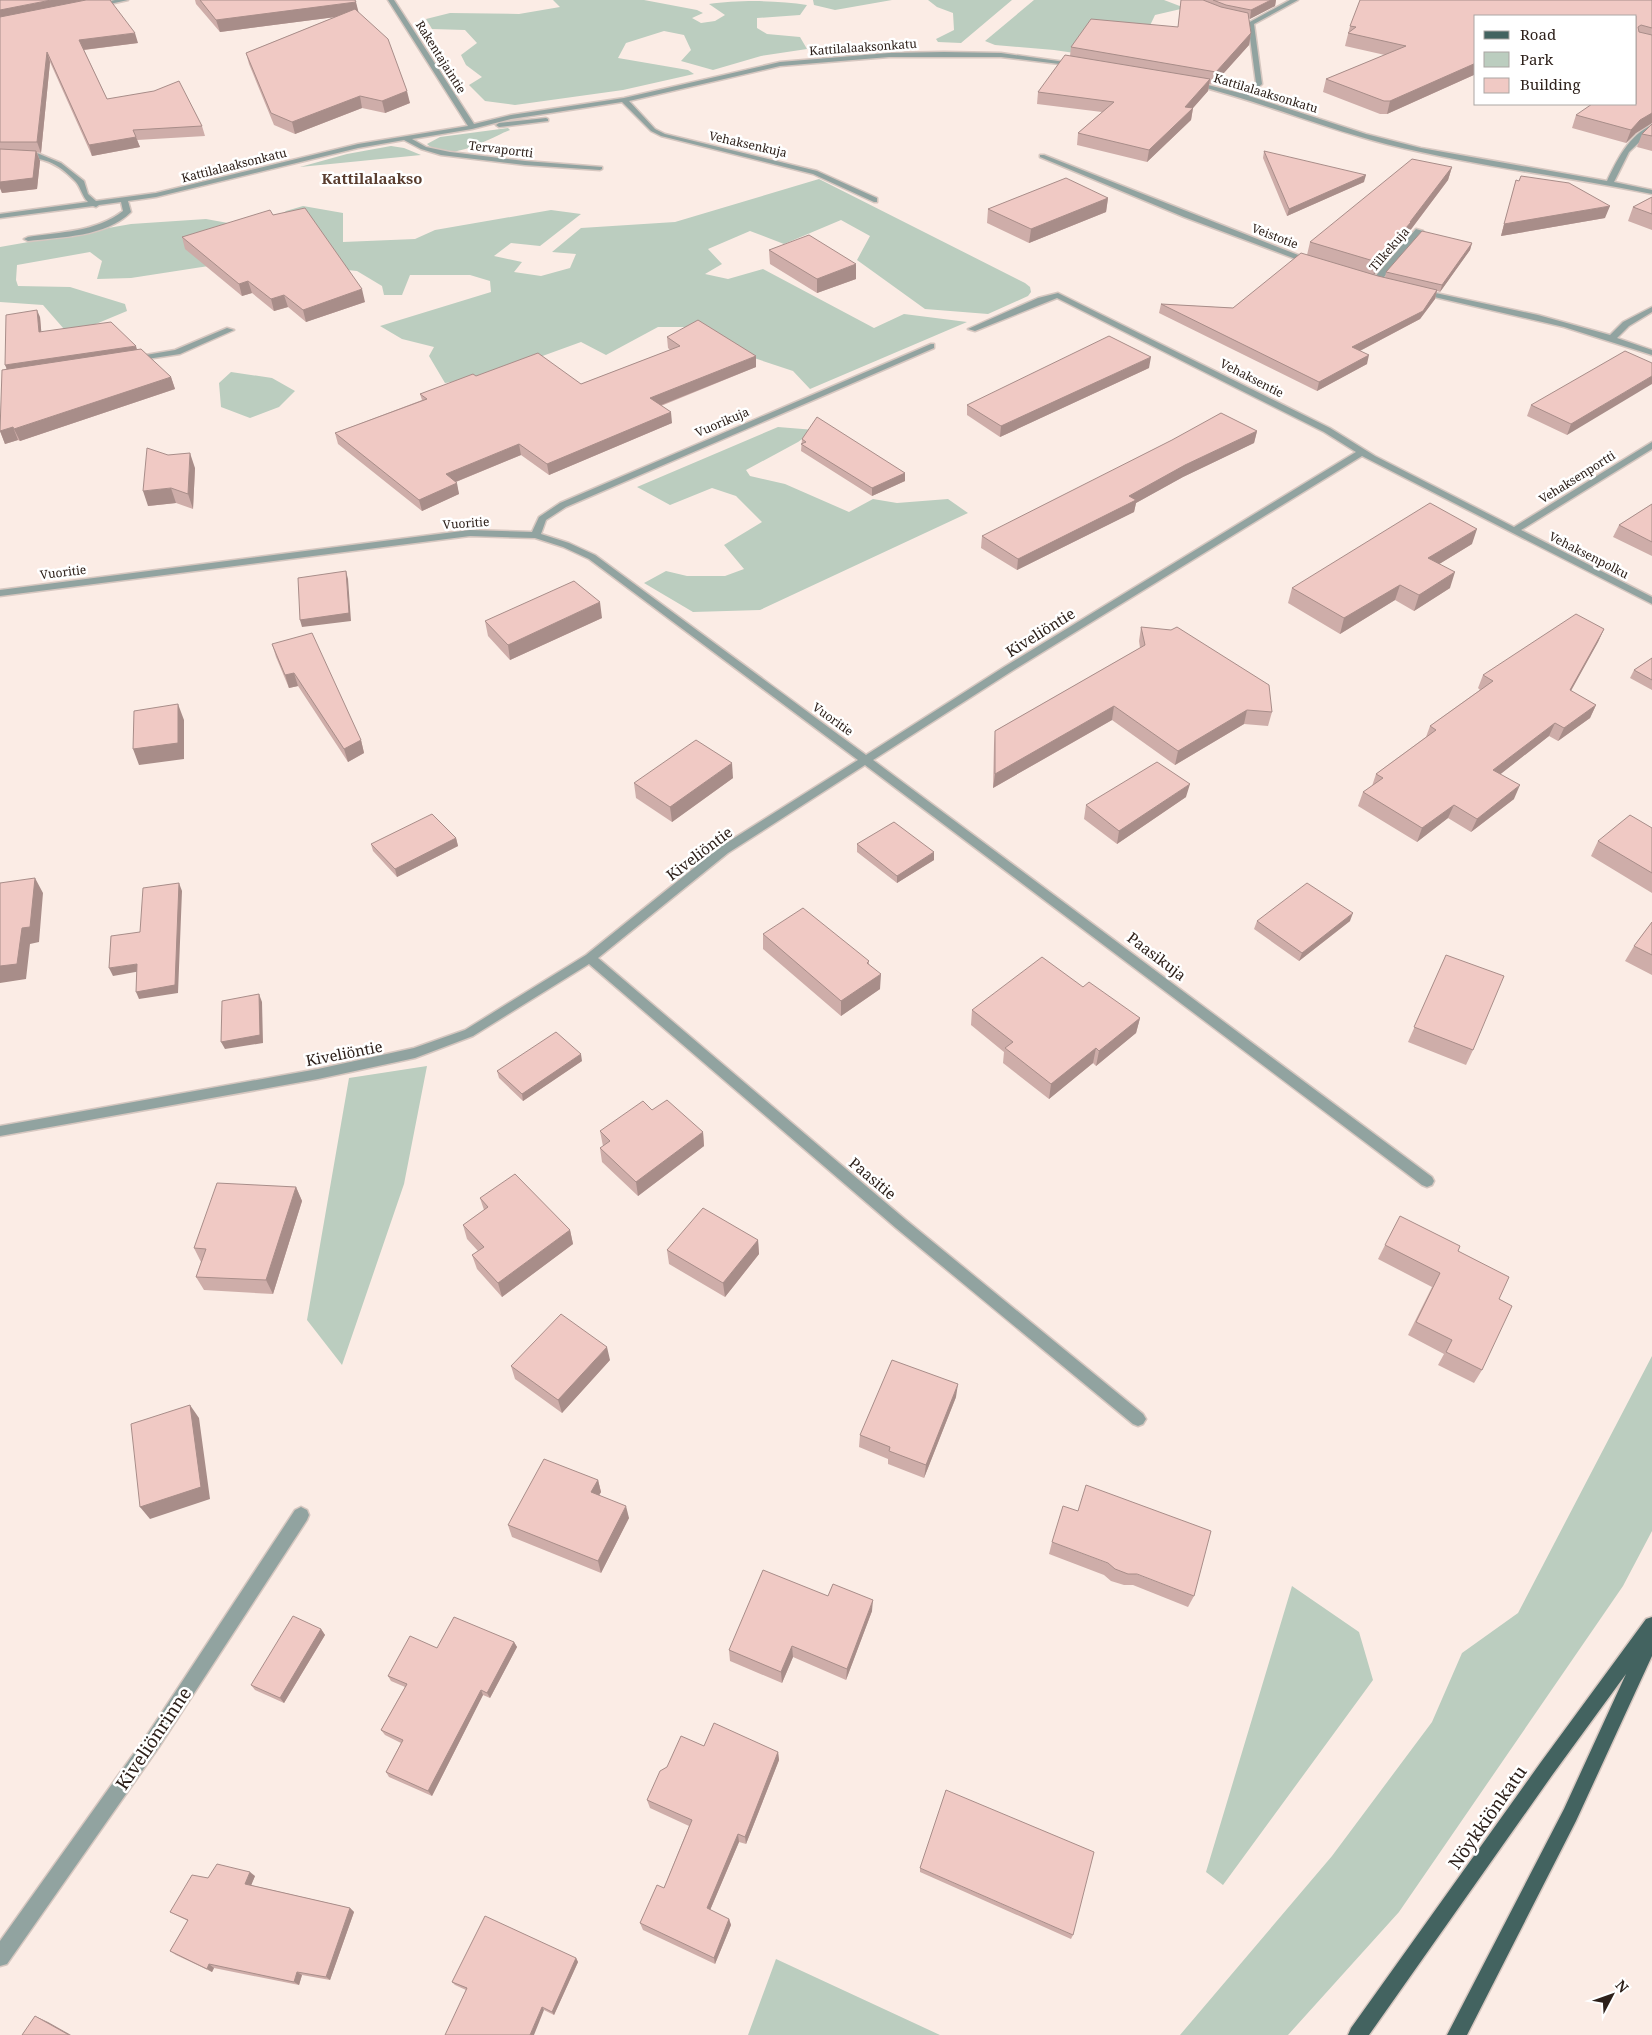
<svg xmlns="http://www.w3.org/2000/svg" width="1652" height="2035" font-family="'Noto Serif',serif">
	<rect width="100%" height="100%" fill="#fbece5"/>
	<path fill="#bbcdbf" d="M553 0H644L697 10 703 13 692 18 701 23 715 21 725 15 709 4C737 0 778 0 807 5L800 15 757 18V28L767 34 800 37 807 49 761 56 713 70 681 61 691 50 684 35 664 31 626 43 618 58 688 70 694 74 623 90 515 105 485 101 469 85 482 77 466 65 461 55 477 43 465 30 432 29 426 19 450 13 519 14 560 7Z
		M813 0H892L835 10 814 5Z
		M928 0H1012L961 43 938 42 936 39 954 30 953 13 937 7Z
		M1034 0H1164L1185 8 1155 15 1145 36 1102 57 1054 50 995 45 985 41Z
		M508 128 510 130C489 138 449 165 427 144L440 137Z
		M391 146 404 148 421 155 300 167 347 154Z
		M819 179 1025 283 1030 287 1031 292 1028 296 988 314 925 309 857 260 870 236 841 220 784 244 750 231 708 249 722 264 705 274 728 279 763 269 874 328 904 314 967 322 810 389 793 371 748 356 703 327H658L606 355 581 342 485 377 445 383 429 356 434 347 402 339 380 326 491 292 490 281 470 275H410L402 295H384L382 286 357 271 299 265 228 263 131 278 97 279 102 261 90 252 17 265 16 280 18 286 70 287 125 304 127 311 79 331 64 329 43 305 0 302V247L131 224 206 219 250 227 278 218 286 211 303 206 343 213V242L415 239 435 230 551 210 581 214 540 246 511 243 494 256 522 262 514 272 541 276 570 268 576 254 552 252 581 228 675 222Z
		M231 372 272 378 295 391 279 407 250 418 221 407 219 383Z
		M778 427 815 430 798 442 746 470 750 476 785 484 849 512 873 499 897 503 948 499 968 513 760 610 693 612 644 583 666 571 687 576H725L744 569 724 545 762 522 736 496 712 488 670 505 637 487Z
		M427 1066 404 1184 342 1365 307 1320 349 1078Z
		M1652 1356V1531L1623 1586 1399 1912 1288 2035H1180L1332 1856 1432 1722 1462 1653 1518 1613Z
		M1292 1586 1359 1632 1373 1680 1223 1885 1206 1872Z
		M776 1959 940 2035H748Z"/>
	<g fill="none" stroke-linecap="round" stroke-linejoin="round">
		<defs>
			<path id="minor" d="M115 0H128L96 7 93 5Z
				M388 0H394L474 124 511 115 624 98 780 62 889 53 944 52 1001 53 1079 64 1076 66 1001 57H889L780 66 629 101 655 129 665 134 817 171 877 198V202H874L813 174 661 136 651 131 622 102 511 119 472 129 412 139 426 147 450 152 525 161 602 167V169L600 170 525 165 441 155 421 149 404 140 358 148 156 197 128 201 131 212C106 237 61 237 28 241L24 239 28 237C60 232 96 232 123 211L121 202 99 205 96 207 93 206 0 218V214L88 202C82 196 81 188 76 182 51 155 34 157 0 158V154L37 153 61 163 84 181 88 194 96 201 156 193 358 144 468 126Z
				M1290 0H1298L1254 24 1262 84 1249 96 1366 134 1421 148 1607 181C1617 160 1629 135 1652 125V130L1629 152 1614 182 1652 190V194C1564 176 1474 166 1386 144 1320 127 1257 100 1190 84L1189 83 1192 81 1244 94 1256 83 1248 23Z
				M546 118 548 119V121L499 127 496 125 499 123Z
				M1040 155H1044L1316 262 1309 264 1184 217 1040 157Z
				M1416 229 1423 231 1379 283H1373V279Z
				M1417 289 1538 315 1610 335 1623 322 1652 307V312L1629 326 1617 338 1652 350V355L1564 327 1417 293Z
				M1058 293 1330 428 1375 456 1514 527 1652 442V449L1521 530 1652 597V604L1362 456 1012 671 873 760 1432 1177 1434 1181 1432 1185 1427 1187 1422 1185 865 765 728 853 598 958 906 1220 1143 1414 1146 1419 1143 1424 1138 1426 1133 1424 896 1228 589 964 473 1036 415 1058 318 1079 0 1136V1126L318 1069 414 1048 465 1030 586 955 720 847 858 760 589 559 563 547 535 538 470 536 0 596V590L470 530 532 532 539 517 560 503 931 344H934V348L566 507 546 520 541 534 569 543 595 555 866 755 1004 667 1356 452 1324 432 1057 298 975 331 968 329 1038 298Z
				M227 328 234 330 180 354 134 361 130 359 134 357 175 350Z
				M301 1507 307 1510 309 1515 307 1520 159 1747 7 1964 0 1966V1941L147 1735 295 1510Z"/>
			<path id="major" d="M1652 1617V1656L1576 1821 1467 2035H1447L1564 1809 1626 1674 1553 1774 1369 2035H1348L1351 2028 1541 1762 1646 1619Z"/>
		</defs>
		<use href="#minor" stroke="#d6c7c0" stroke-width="3"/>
		<use href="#major" stroke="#d6c7c0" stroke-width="3"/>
		<use href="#minor" fill="#91a3a0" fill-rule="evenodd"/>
		<use href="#major" fill="#436360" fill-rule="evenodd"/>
	</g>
	<path fill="#ceada9" d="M0 0 138 43 84 50 107 99 202 126 205 136 137 140 140 147 92 156 50 62 41 153 37 152 40 161 37 189 2 193 0 188Z
		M195 0H355L358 12 410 103 385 113 362 108 295 134 274 125 249 64 246 53 335 17 220 32 196 4Z
		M1181 0H1276L1275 6 1249 19 1251 33 1249 45 1214 84H1209L1208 91 1193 108 1191 120 1147 162 1077 145 1078 133 1102 112 1037 104 1038 92 1070 56 1071 47 1178 27Z
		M1652 0V123L1636 133 1626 143 1572 128 1576 115 1636 104V16H1476V74L1387 114H1380L1323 92 1326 79 1385 55 1345 46 1350 26Z
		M1652 124V151L1637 147 1642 134Z
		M1264 151 1364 182 1287 216 1263 158Z
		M1452 167 1448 180 1409 232 1408 236 1374 275 1385 278 1386 272 1472 243 1470 250 1440 292 1437 291 1435 299 1420 319 1360 351 1367 364 1317 391 1159 313 1161 304 1233 308 1307 255 1310 242Z
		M1516 180 1605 218 1501 236Z
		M1652 197V230L1628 221 1633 207Z
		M1108 198 1106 212 1029 243 987 223 988 209Z
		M273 215 365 302 306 322 288 307 274 311 252 293 242 296 185 249 182 237Z
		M769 250 856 279 817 293 770 264Z
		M40 317 41 332 137 349 171 377 175 389 20 441 18 440 5 444 0 431 6 369Z
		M667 337 756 367 661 406 672 423 549 475 521 455 456 482 459 494 422 511 338 444 335 433 422 400 420 394 476 376 581 384 670 350 668 348Z
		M1652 363 1567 435 1527 416 1531 405Z
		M1149 368 1000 437 967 415V405Z
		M1257 431 1254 443 1183 477 1136 503 1134 512 1017 570 981 548 982 536Z
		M802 439 905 473V481L872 496 801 451Z
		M195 468 193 509 176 503 148 506Z
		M1652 504V556L1613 537 1619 525Z
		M1472 544 1439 564 1450 588 1414 611 1395 600 1340 634 1288 603 1292 588Z
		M602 618 510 660 488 636 485 621Z
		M1141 627 1272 712 1268 726 1244 724 1175 765 1112 720 993 788 994 744 995 731 1140 648 1139 641Z
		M1604 629 1598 642 1571 691 1596 705 1590 718 1558 741 1549 736 1500 774 1514 799 1471 832 1448 818 1417 842 1358 806 1363 792 1372 786 1376 774 1426 737 1430 726 1480 690 1478 688 1483 675Z
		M272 644 361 740 364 753 348 762 298 686 289 688 276 657Z
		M1652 658V690L1630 678 1634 670Z
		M733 778 672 822 636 798 634 783Z
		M1186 797 1117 844 1084 819 1086 805Z
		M1652 828V893L1591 856 1598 841Z
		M456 838 458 846 397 877 373 851 371 844Z
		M857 844 934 860 897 883 857 852Z
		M1257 921H1350L1299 961 1254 929Z
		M1652 922V975L1625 961 1634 946Z
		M763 934 869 961V964L880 989 841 1016 763 949Z
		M1446 955 1473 1050 1466 1065 1408 1042Z
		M1083 987 1140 1018 1136 1033 1096 1066 1093 1063 1049 1099 1003 1063 1004 1052 971 1025 972 1010Z
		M582 1061 523 1101 499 1078 497 1071Z
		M652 1110 703 1132 704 1146 638 1196 602 1162 600 1148 603 1146 600 1131Z
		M296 1187 302 1201 273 1294 204 1290 196 1277 201 1262 194 1248Z
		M480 1198 570 1230 573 1244 502 1297 477 1269 472 1255 478 1251 467 1239 463 1225 484 1210Z
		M758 1240 759 1254 725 1297 669 1264 667 1250Z
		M1385 1245 1458 1251 1499 1299 1482 1370 1474 1383 1438 1365 1444 1354 1408 1335 1432 1287 1378 1259Z
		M610 1360 562 1413 515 1379 511 1366Z
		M956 1397 924 1478 888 1464V1459L859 1447 860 1435Z
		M598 1480 601 1492 599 1495 629 1518 601 1573 512 1537 508 1525Z
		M1052 1542 1194 1596 1188 1607 1133 1585H1124L1111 1581 1104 1575 1049 1554Z
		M828 1596 872 1611 846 1680 793 1657 782 1683 730 1661 729 1650Z
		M321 1629 325 1635 284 1703 255 1690 251 1685Z
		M514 1642 517 1647 490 1698 483 1695 432 1796 389 1777 386 1772 401 1743 385 1735 381 1730 405 1687 391 1681 388 1676 437 1648Z
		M704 1746 778 1752 779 1760 746 1844 739 1842 710 1910 729 1919 731 1925 715 1964 643 1930 640 1923 664 1888 689 1826 650 1808 647 1800Z
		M920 1868 1073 1935 1071 1939 920 1872Z
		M255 1876 251 1885 350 1908 354 1912 330 1980 302 1975 299 1985 214 1968 212 1972 176 1955 170 1951 188 1921 170 1912 208 1878Z
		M576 1958 578 1962 554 2015 544 2010 466 1990 455 1985 452 1982Z"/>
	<path fill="#a88d89" d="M51 0H106L0 20V10Z
		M1271 0H1276L1275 6 1250 19 1251 10Z
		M356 2 359 14 220 32 216 20Z
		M135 33 138 43 82 50 79 40Z
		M1251 33 1249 45 1214 84 1216 72Z
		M47 52 50 62 41 153 37 142Z
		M1476 63V74L1387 114 1390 101Z
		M1210 79 1208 91 1193 108 1191 120 1147 162 1149 150 1185 107Z
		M407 91 410 103 385 113 382 101Z
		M360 96 362 108 295 134 292 122Z
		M1652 113V123L1636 133 1626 143 1631 130 1640 120Z
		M136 137 140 147 92 156 89 145Z
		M36 151 40 161 37 189 2 193 0 188V182Z
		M1452 167 1448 180 1409 232 1408 236 1373 276 1377 262 1410 222Z
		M1366 175 1364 182 1287 216 1289 209Z
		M1108 198 1106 212 1029 243 1031 229Z
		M1610 206 1605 218 1501 236 1504 224Z
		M1472 243 1470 250 1440 292 1442 285Z
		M856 264V279L817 293V279Z
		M248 281 252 293 242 296 239 284Z
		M362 289 365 302 306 322 303 310Z
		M1437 290 1435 299 1420 319 1350 356 1352 347Z
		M284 295 288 307 274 311 271 299Z
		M37 310 40 317 42 339 39 332Z
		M136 346 138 353 8 372 5 365Z
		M1369 355 1367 364 1317 391 1319 382Z
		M756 356V367L651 409 650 398Z
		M1151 357 1149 368 1000 437 1001 426Z
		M1652 376V384L1567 435 1571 424Z
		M171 377 175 389 20 441 14 429Z
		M671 412 672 423 549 475 547 464Z
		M13 427 18 440 5 444 0 431Z
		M1257 431 1254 443 1183 477 1136 503 1134 512 1017 570 1018 559 1129 496 1185 465Z
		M519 444 521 455 448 485 446 474Z
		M190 453 195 468 193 509 188 494Z
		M905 473V481L872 496V488Z
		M457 483 459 494 422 511 419 500Z
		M171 488 176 503 148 506 143 491Z
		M1477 529 1472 544 1423 574 1428 558Z
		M346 571 348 579 351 621 302 627 300 620Z
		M1455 572 1450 588 1414 611 1419 595Z
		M1400 585 1395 600 1340 634 1344 618Z
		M600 602 602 618 510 660 508 645Z
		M1604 629 1598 642 1564 703 1570 690Z
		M294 673 298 686 289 688 285 675Z
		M178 704 184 720V759L139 765 133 749Z
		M1596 705 1590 718 1558 741 1564 728Z
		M1114 706 1112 720 993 788 995 774Z
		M1247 710 1244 724 1175 765 1178 751Z
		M1555 723 1549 736 1488 784 1493 770Z
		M361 740 364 753 348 762 344 749Z
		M732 763 733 778 672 822 670 807Z
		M1190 784 1186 797 1117 844 1119 831Z
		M1520 785 1514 799 1471 832 1477 819Z
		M1454 805 1448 818 1417 842 1422 828Z
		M456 838 458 846 397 877 395 869Z
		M934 852V860L897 883V876Z
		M35 878 43 893 39 942 30 944 26 979 0 983V966L22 928Z
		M179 883 182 891 178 993 139 999 136 992Z
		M1353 913 1350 921 1299 961 1302 953Z
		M137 964 141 971 113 976 109 968Z
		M881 974 880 989 841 1016V1001Z
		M259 994 262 1002 263 1043 225 1049 221 1042Z
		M1140 1018 1136 1033 1096 1066 1099 1051Z
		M1096 1048 1093 1063 1049 1099 1051 1084Z
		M581 1054 582 1061 523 1101 522 1094Z
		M703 1132 704 1146 638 1196 636 1182Z
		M296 1187 302 1201 273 1294 266 1280Z
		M570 1230 573 1244 502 1297 498 1283Z
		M758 1240 759 1254 725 1297 723 1283Z
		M607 1347 610 1360 562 1413 558 1400Z
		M958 1384 956 1397 924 1478 926 1465Z
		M190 1405 199 1418 210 1499 150 1519 140 1507Z
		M598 1480 601 1492 594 1504 591 1492Z
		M626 1506 629 1518 601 1573 598 1561Z
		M873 1600 872 1611 846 1680 847 1669Z
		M321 1629 325 1635 284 1703 280 1698Z
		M514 1642 517 1647 490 1698 487 1693Z
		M792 1646 793 1657 782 1683 781 1672Z
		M481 1690 483 1695 432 1796 428 1791Z
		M778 1752 779 1760 746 1844 745 1837Z
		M738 1834 739 1842 708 1915 707 1908Z
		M250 1872 255 1876 250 1888 245 1884Z
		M350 1908 354 1912 330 1980 326 1977Z
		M729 1919 731 1925 715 1964 714 1958Z
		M576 1958 578 1962 554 2015 552 2012Z
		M209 1964 214 1968 212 1972 207 1969Z
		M297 1972 302 1975 299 1985 294 1982Z
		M542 2007 544 2010 534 2035H530Z
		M35 2016 48 2022 71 2035H69Z"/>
	<path fill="#f0c9c4" stroke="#a88d89" d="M0 0H51L0 10Z
		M86 0H110L135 33 79 40 107 99 154 91 179 81 202 126 133 130 136 137 89 145 47 52 37 142H0V17Z
		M200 0H355L356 2 216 20Z
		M1181 0H1203L1221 7 1248 13 1251 33 1216 72 1071 47 1091 19 1178 27Z
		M1213 0H1271L1251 10 1226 5Z
		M1360 0H1652V28L1641 25 1638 27 1639 32 1652 35V113L1640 120 1631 130 1576 115 1592 104H1636V16H1476V63L1390 101H1384L1326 79 1406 46 1348 33 1356 27 1350 26Z
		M355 9 388 39 407 91 382 101 360 96 292 122 271 113 246 53Z
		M1065 55 1210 79 1185 107 1193 108 1149 150 1078 133 1114 102 1038 92Z
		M1652 124V136L1642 134Z
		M0 149 36 151 33 178 0 182Z
		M1264 151 1366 175 1289 209Z
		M1412 159 1452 167 1410 222H1411L1377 262 1310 242Z
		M1521 176 1569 183 1610 206 1504 224 1516 180 1519 181Z
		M1066 178 1108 198 1031 229 988 209Z
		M1652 197V214L1633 207Z
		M305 208 362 289 303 310 284 295 271 299 248 281 239 284 182 237 270 210 273 215Z
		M1422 231 1472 243 1442 285 1386 272Z
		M809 235 856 264 817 279 769 250Z
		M1301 253 1378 276 1437 290 1423 311 1352 347 1369 355 1319 382 1161 304 1233 308Z
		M37 310 39 332 111 322 136 346 5 365 6 315Z
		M698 320 756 356 650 398 671 412 547 464 519 444 446 474 457 483 419 500 335 433 427 399 420 394 473 374 476 376 538 353 581 384 680 346 667 337Z
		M1109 336 1151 357 1001 426 967 405Z
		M141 349 171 377 14 429 13 427 0 431 2 370Z
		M1625 351 1652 363V376L1571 424 1531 405Z
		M1221 413 1257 431 1185 465 1129 496 1136 500 1018 559 982 536 1172 440Z
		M817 417 905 473 872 488 801 444 806 442 802 439Z
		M147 448 168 455 190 453 188 494 171 488 143 491Z
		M1430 503 1477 529 1428 558 1455 572 1419 595 1400 585 1344 618 1292 588Z
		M1652 504V542L1619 525Z
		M346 571 349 613 300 620 298 578Z
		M574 581 600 602 508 645 485 621Z
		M1576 614 1604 629 1570 690 1596 705 1564 728 1555 723 1493 770 1520 785 1477 819 1454 805 1422 828 1363 792 1383 778 1376 774 1436 730 1430 726 1493 681 1483 675Z
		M1141 627 1171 630 1177 627 1269 685 1272 712 1247 710 1178 751 1114 706 995 774V731L1145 645Z
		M312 633 361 740 344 749 294 673 285 675 272 644Z
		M1652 658V680L1634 670Z
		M178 704V743L133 749 134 711Z
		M696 740 732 763 670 807 634 783Z
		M1157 762 1190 784 1119 831 1086 805Z
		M432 814 456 838 395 869 371 844Z
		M1630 815 1652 828V873L1598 841Z
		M894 822 934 852 897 876 857 844Z
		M35 878 30 927 22 928 17 964 0 966V883Z
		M179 883 175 985 136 992 137 964 109 968 111 936 140 932 143 888Z
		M1307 883 1353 913 1302 953 1257 921Z
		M803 908 869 961 867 963 881 974 841 1001 763 934Z
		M1652 922V955L1634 946Z
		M1446 955 1504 976 1473 1050 1414 1027Z
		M1042 957 1083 987 1089 982 1140 1018 1099 1051 1096 1048 1051 1084 1005 1048 1013 1042 972 1010Z
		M259 994 260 1035 221 1042 222 1001Z
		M556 1032 581 1054 522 1094 497 1071Z
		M667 1100 703 1132 636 1182 600 1148 610 1141 600 1131 643 1101 652 1110Z
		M515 1174 570 1230 498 1283 472 1255 484 1247 463 1225 488 1207 480 1198Z
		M217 1183 296 1187 266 1280 196 1277 206 1249 194 1248Z
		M703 1208 758 1240 723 1283 667 1250Z
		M1400 1216 1460 1246 1458 1251 1509 1277 1499 1299 1512 1306 1482 1370 1446 1352 1452 1340 1416 1322 1440 1273 1385 1245Z
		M561 1314 607 1347 558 1400 511 1366Z
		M892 1360 958 1384 926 1465 889 1451 890 1447 860 1435Z
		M190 1405 201 1487 140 1507 131 1424Z
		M544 1459 598 1480 591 1492 626 1506 598 1561 508 1525Z
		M1086 1485 1211 1531 1194 1596 1137 1574H1128L1115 1569 1108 1563 1052 1542 1063 1506 1078 1511Z
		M763 1570 828 1596 833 1584 873 1600 847 1669 792 1646 781 1672 729 1650Z
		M293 1616 321 1629 280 1698 251 1685Z
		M454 1617 514 1642 487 1693 481 1690 428 1791 386 1772 403 1740 381 1730 407 1684 388 1676 410 1636 437 1648Z
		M714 1723 778 1752 745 1837 738 1834 707 1908 729 1919 714 1958 640 1923 657 1885 664 1888 692 1820 647 1800 660 1771 667 1767 681 1736 704 1746Z
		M946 1790 1094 1852 1073 1935 920 1868Z
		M217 1864 250 1872 245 1884 350 1908 326 1977 297 1972 294 1982 209 1964 207 1969 170 1951 188 1920 170 1912 192 1875 208 1878Z
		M485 1916 576 1958 552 2012 542 2007 530 2035H445L467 1988 452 1982Z
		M35 2016 69 2035H22Z"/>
	<g text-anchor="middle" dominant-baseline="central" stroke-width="5" stroke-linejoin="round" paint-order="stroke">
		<g font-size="12" fill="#2d201a" stroke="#fff">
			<text transform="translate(863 47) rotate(-4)">Kattilalaaksonkatu</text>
			<text transform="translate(441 57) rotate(58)">Rakentajaintie</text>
			<text transform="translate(1266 93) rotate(17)">Kattilalaaksonkatu</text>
			<text transform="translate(748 144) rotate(13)">Vehaksenkuja</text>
			<text transform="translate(501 149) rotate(7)">Tervaportti</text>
			<text transform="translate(234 165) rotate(-14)">Kattilalaaksonkatu</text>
			<text transform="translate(1275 236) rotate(21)">Veistotie</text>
			<text transform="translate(1389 249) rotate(-49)">Tilkekuja</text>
			<text transform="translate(1252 378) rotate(27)">Vehaksentie</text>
			<text transform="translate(722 422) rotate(-23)">Vuorikuja</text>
			<text transform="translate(1577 477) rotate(-32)">Vehaksenportti</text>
			<text transform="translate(466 523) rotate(-4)">Vuoritie</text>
			<text transform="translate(1589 555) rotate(27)">Vehaksenpolku</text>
			<text transform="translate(63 572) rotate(-7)">Vuoritie</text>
			<text transform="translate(833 719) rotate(36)">Vuoritie</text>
		</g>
		<g font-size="15" font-weight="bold" fill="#5a3e30" stroke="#fff">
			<text x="372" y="178">Kattilalaakso</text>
		</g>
		<g font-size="15" fill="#2d201a" stroke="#fff">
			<text transform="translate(1040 632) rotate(-32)">Kiveliöntie</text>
			<text transform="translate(699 853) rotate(-37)">Kiveliöntie</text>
			<text transform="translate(1157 956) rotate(37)">Paasikuja</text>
			<text transform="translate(344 1053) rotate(-11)">Kiveliöntie</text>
			<text transform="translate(873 1178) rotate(40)">Paasitie</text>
		</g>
		<g font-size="18" fill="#2d201a" stroke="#fff">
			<text transform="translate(153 1738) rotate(-56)">Kiveliönrinne</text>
			<text transform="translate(1487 1817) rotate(-55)">Nöykkiönkatu</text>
		</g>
	</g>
	<rect x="1474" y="15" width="162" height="90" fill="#ffffff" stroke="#aba6a3"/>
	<rect x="1484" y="31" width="25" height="8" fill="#436360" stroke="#aba6a3"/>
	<text x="1520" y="40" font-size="15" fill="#2d201a">Road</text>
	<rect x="1484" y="52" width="25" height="15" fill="#bbcdbf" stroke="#aba6a3"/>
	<text x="1520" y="65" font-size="15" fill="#2d201a">Park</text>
	<rect x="1484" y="78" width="25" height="15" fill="#f0c9c4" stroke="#aba6a3"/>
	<text x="1520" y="90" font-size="15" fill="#2d201a">Building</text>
	<g transform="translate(1612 1995) rotate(49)" stroke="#ffffff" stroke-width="4" paint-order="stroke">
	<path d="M0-4L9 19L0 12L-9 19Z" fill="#2d201a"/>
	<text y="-8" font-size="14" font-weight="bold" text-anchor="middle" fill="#2d201a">N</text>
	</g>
</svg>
